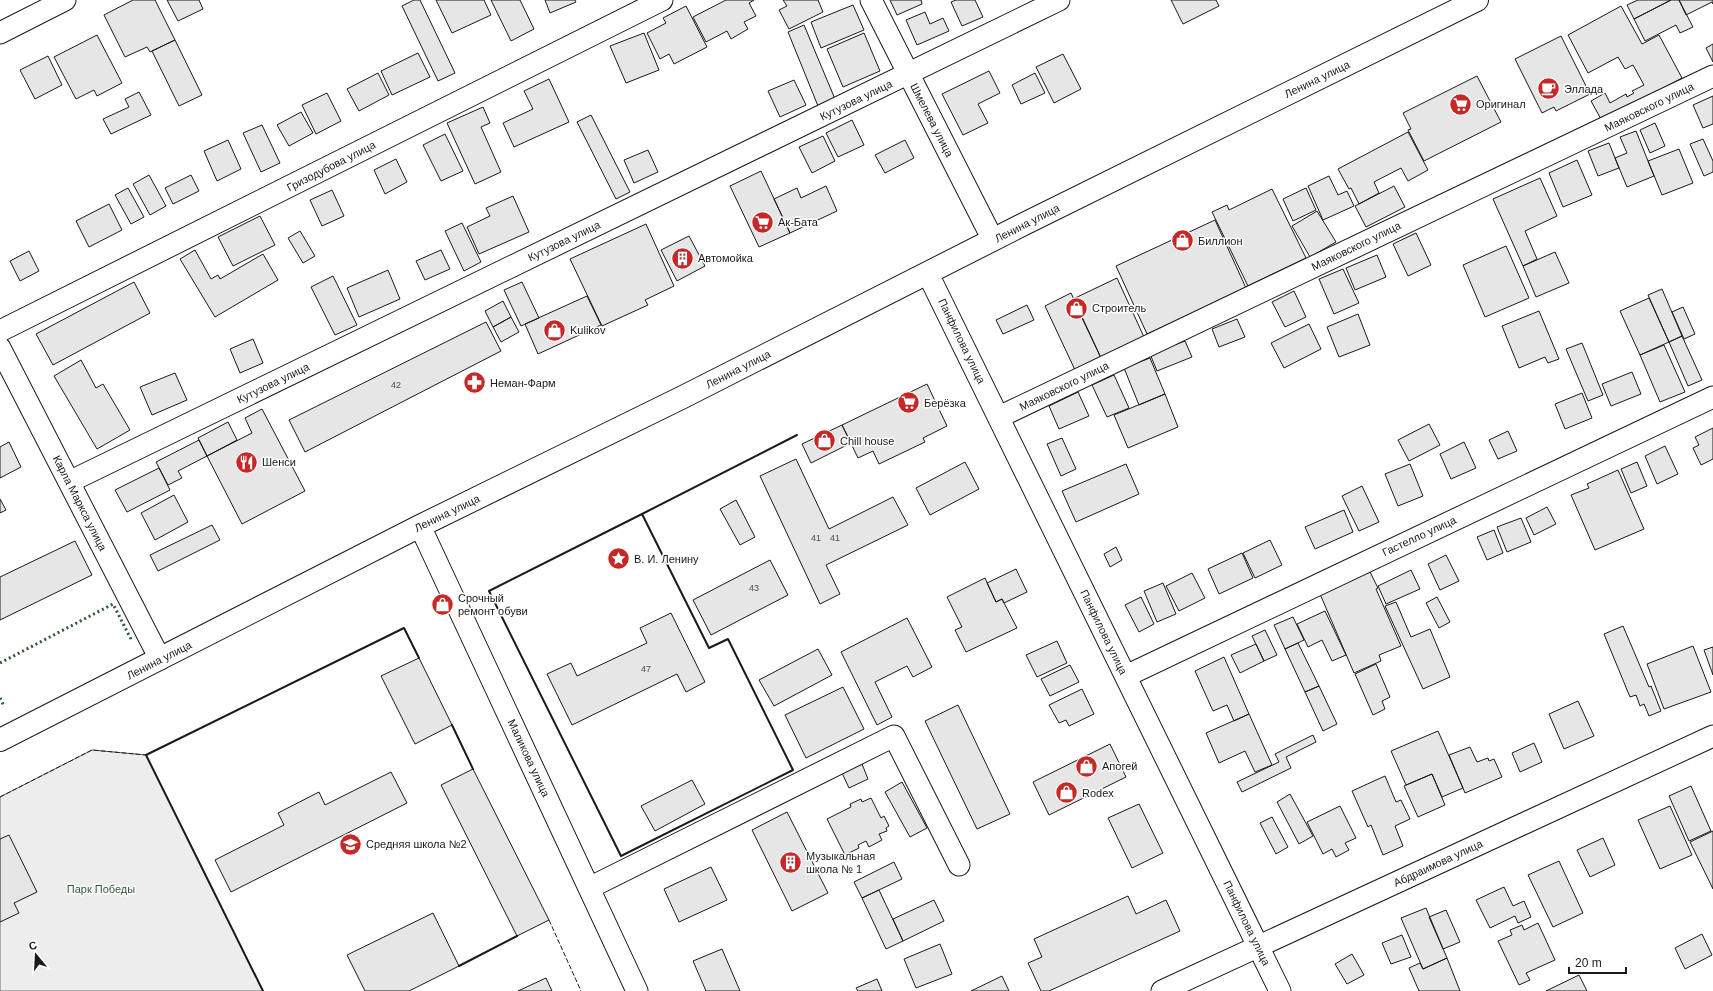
<svg xmlns="http://www.w3.org/2000/svg" width="1713" height="991" font-family="Helvetica,sans-serif">
	<rect width="100%" height="100%" fill="#fff"/>
	<path fill="#ededed" stroke="#6a6a6a" d="M92 750 146 755 263 991H0V797Z"/>
	<path fill="#e6e6e6" stroke="#1a1a1a" d="M133 0H155L175 40 150 52 147 47 125 57 104 15Z
		M167 0H199L203 9 178 21Z
		M414 0H420L455 73 438 81 402 6Z
		M436 0H484L491 15 452 33Z
		M491 0H520L534 29 511 41Z
		M545 0H575L576 2 550 13Z
		M726 0H754L749 3 756 16 744 22 748 29 731 39 727 31 706 42 693 17Z
		M783 0H818L823 12 789 29 779 10 787 6Z
		M890 0H921L922 4 897 15Z
		M956 0H975L983 17 962 26 951 2Z
		M1171 0H1216L1219 6 1183 24Z
		M1638 0H1671L1634 19 1627 5Z
		M1671 0H1679L1693 27 1680 33 1676 25 1645 41 1634 19Z
		M1679 0H1713V4L1712 2 1686 15Z
		M853 5 864 30 821 48 811 22Z
		M686 6 707 47 674 64 669 54 660 59 647 33 666 23 663 18Z
		M1621 6 1642 44 1659 35 1682 78 1602 121 1591 101 1605 93 1610 103 1626 94 1627 97 1634 93 1632 91 1644 85 1633 65 1625 69 1618 57 1588 73 1568 35Z
		M925 12 930 24 943 18 949 31 917 45 906 20Z
		M804 25 835 99 818 106 788 32Z
		M644 33 659 70 626 83 610 46Z
		M864 33 880 71 843 87 827 49Z
		M97 35 122 83 97 96 94 90 76 99 54 57Z
		M1561 36 1590 94 1556 111 1554 107 1542 113 1515 59Z
		M175 40 202 95 179 106 152 51Z
		M1713 44V62L1706 48Z
		M418 53 430 77 392 95 381 71Z
		M1063 54 1081 89 1054 103 1036 67Z
		M48 56 62 85 35 99 20 70Z
		M989 71 1000 93 978 104 988 123 963 135 942 94Z
		M378 73 389 95 359 111 347 89Z
		M1035 73 1045 93 1021 104 1012 85Z
		M1477 76 1501 122 1424 161 1408 130 1411 129 1403 113Z
		M549 79 569 122 514 147 503 123 533 109 524 91Z
		M794 80 806 105 780 117 768 91Z
		M139 92 151 115 111 134 103 119 129 107 125 99Z
		M327 93 341 121 316 134 302 105Z
		M1713 96V124L1703 128 1693 105Z
		M483 107 490 123 481 127 501 172 475 184 447 123Z
		M301 112 313 133 289 146 277 125Z
		M591 115 630 192 616 199 577 122Z
		M852 120 864 145 838 157 826 133Z
		M1655 123 1665 146 1650 153 1640 130Z
		M262 125 280 163 261 172 243 133Z
		M1636 131 1654 176 1627 187 1615 158 1627 153 1620 137Z
		M1408 132 1428 170 1408 181 1401 168 1374 182 1379 193 1359 204 1351 188 1349 189 1338 169Z
		M445 134 463 171 441 181 423 145Z
		M823 136 835 161 812 173 799 147Z
		M1703 139 1713 161V172L1704 176 1690 144Z
		M228 140 241 169 217 181 204 151Z
		M905 140 914 158 885 173 875 155Z
		M1609 143 1619 168 1598 176 1588 151Z
		M1679 149 1693 183 1662 195 1648 161Z
		M648 150 658 172 634 183 624 160Z
		M396 159 407 182 385 194 374 170Z
		M1577 160 1592 195 1563 207 1549 173Z
		M761 171 790 233 759 247 730 186Z
		M149 175 166 206 150 215 133 184Z
		M191 175 199 191 173 204 165 188Z
		M1329 176 1338 195 1347 191 1354 206 1323 220 1308 186Z
		M1540 178 1557 216 1525 231 1537 259 1523 266 1493 199Z
		M826 186 837 211 790 233 774 199 797 188 801 198Z
		M1394 186 1405 207 1366 227 1355 206Z
		M128 188 144 217 131 224 115 195Z
		M1306 188 1316 210 1293 221 1283 199Z
		M1272 189 1306 258 1248 286 1212 212 1227 205 1229 210Z
		M332 190 344 216 322 226 310 200Z
		M513 196 529 232 479 254 467 227 490 216 486 208Z
		M109 204 122 230 89 247 76 221Z
		M1317 211 1336 242 1310 257 1292 226Z
		M260 216 275 245 233 266 218 237Z
		M1215 220 1246 288 1147 334 1116 266Z
		M462 223 481 262 464 271 445 231Z
		M646 224 674 286 645 300 648 305 602 326 570 259Z
		M300 231 315 256 303 263 288 238Z
		M1416 233 1431 265 1408 276 1393 244Z
		M689 236 705 266 677 281 661 250Z
		M1506 246 1529 298 1485 317 1463 265Z
		M195 250 211 279 218 275 220 279 263 254 278 280 215 317 180 259Z
		M441 250 450 269 425 280 416 261Z
		M29 251 39 271 20 281 10 261Z
		M1555 252 1569 283 1536 297 1523 266Z
		M1377 255 1386 277 1355 290 1346 268Z
		M1343 269 1359 303 1334 314 1319 279Z
		M388 270 400 299 359 317 347 288Z
		M333 276 357 325 335 335 311 287Z
		M1117 278 1144 337 1101 358 1073 299Z
		M134 282 150 313 53 365 36 334Z
		M522 282 539 318 521 326 504 290Z
		M1662 289 1682 336 1669 342 1648 295Z
		M1294 291 1306 317 1285 327 1272 302Z
		M1071 293 1101 358 1075 370 1045 306Z
		M587 296 601 325 538 354 525 324Z
		M1649 298 1669 342 1640 355 1620 311Z
		M503 301 511 317 493 327 485 311Z
		M1027 305 1034 320 1003 334 996 320Z
		M1683 307 1695 334 1684 339 1672 312Z
		M1539 311 1559 359 1548 363 1545 357 1519 368 1502 326Z
		M1358 314 1370 345 1339 357 1327 327Z
		M511 317 519 332 501 342 493 327Z
		M1237 319 1245 337 1219 347 1212 329Z
		M486 322 501 351 305 452 289 420Z
		M1309 324 1321 349 1284 368 1271 343Z
		M1682 336 1702 380 1688 386 1669 342Z
		M253 339 263 363 240 373 230 349Z
		M1185 341 1192 357 1157 371 1150 354Z
		M1582 343 1603 395 1588 401 1566 349Z
		M1664 345 1685 392 1660 402 1640 355Z
		M1150 358 1165 394 1139 405 1124 368Z
		M81 360 96 388 103 384 130 430 97 449 54 376Z
		M1632 372 1641 394 1611 406 1602 384Z
		M175 373 187 400 152 415 140 387Z
		M1114 375 1129 408 1107 417 1092 385Z
		M927 384 947 426 923 438 925 442 879 464 873 451 858 458 842 425Z
		M1078 392 1089 416 1059 429 1049 406Z
		M1582 393 1592 418 1565 429 1555 404Z
		M1165 394 1178 427 1128 448 1114 415Z
		M262 409 305 491 242 524 207 456 252 433 245 418Z
		M228 422 237 440 207 456 198 438Z
		M1429 424 1440 445 1409 461 1398 440Z
		M842 425 851 443 811 463 802 444Z
		M1713 428V459L1701 465 1693 448 1699 445 1695 437Z
		M1508 431 1517 451 1498 459 1489 440Z
		M1062 438 1076 469 1061 476 1047 444Z
		M199 440 207 456 178 471 182 478 168 485 156 462Z
		M9 442 21 467 0 478V447Z
		M1464 442 1476 468 1451 479 1440 454Z
		M1665 446 1678 474 1657 484 1645 456Z
		M796 459 829 529 893 497 908 525 826 565 840 594 820 604 760 476Z
		M965 462 979 489 930 515 916 488Z
		M1637 462 1647 486 1631 493 1621 469Z
		M1126 464 1139 494 1076 522 1062 491Z
		M1410 464 1423 496 1398 506 1385 474Z
		M159 468 170 490 127 512 115 490Z
		M1618 470 1644 529 1595 550 1571 495 1589 488 1587 484Z
		M1362 486 1379 522 1359 531 1342 496Z
		M174 495 188 522 155 540 141 513Z
		M0 499 6 510 0 513Z
		M736 500 755 537 740 545 720 509Z
		M1547 507 1556 524 1534 535 1526 518Z
		M1344 510 1353 532 1315 549 1305 527Z
		M1521 518 1531 542 1507 552 1497 527Z
		M212 525 220 540 158 571 150 555Z
		M1494 530 1503 553 1487 560 1477 537Z
		M1270 540 1282 565 1255 578 1243 553Z
		M75 541 92 575 0 620V577Z
		M1116 547 1122 560 1110 567 1104 554Z
		M1242 553 1253 578 1219 594 1208 569Z
		M1446 555 1459 581 1440 590 1428 564Z
		M770 560 788 595 711 635 693 600Z
		M1016 569 1027 592 1004 603 1002 599 996 602 987 583Z
		M1411 570 1420 589 1386 604 1378 586Z
		M1370 572 1378 588 1376 589 1401 646 1379 655 1381 661 1354 673 1320 594Z
		M1192 573 1205 598 1179 611 1166 586Z
		M985 578 996 602 1002 599 1017 628 966 652 955 630 962 627 947 597Z
		M1163 583 1176 614 1157 622 1144 591Z
		M1141 597 1154 624 1139 632 1125 605Z
		M1437 597 1450 622 1439 628 1426 603Z
		M1396 602 1411 637 1430 629 1450 677 1423 689 1385 606Z
		M1325 611 1346 655 1332 661 1322 640 1308 647 1297 624Z
		M671 613 705 682 686 692 677 674 572 725 547 674 571 663 577 676 647 643 640 628Z
		M1293 617 1304 640 1285 649 1274 625Z
		M907 618 932 667 913 677 907 666 875 682 892 717 877 725 841 652Z
		M1623 626 1649 687 1651 686 1661 711 1649 716 1644 704 1640 706 1636 695 1630 697 1604 634Z
		M1265 630 1277 655 1264 661 1252 636Z
		M1057 641 1067 663 1037 677 1026 655Z
		M1298 643 1319 686 1305 692 1285 649Z
		M1256 644 1264 661 1240 673 1231 655Z
		M1693 646 1711 692 1664 709 1647 664Z
		M1713 647V675L1704 650Z
		M818 649 832 675 774 706 759 680Z
		M1224 657 1249 714 1234 721 1227 705 1213 711 1195 671Z
		M419 658 452 725 415 744 381 676Z
		M1376 664 1390 697 1382 701 1385 709 1373 715 1355 674Z
		M1070 665 1079 682 1050 696 1041 679Z
		M1319 686 1337 724 1323 731 1305 692Z
		M843 687 864 729 806 758 785 715Z
		M1082 689 1094 714 1069 726 1066 720 1059 723 1049 705Z
		M1578 701 1594 736 1564 749 1549 714Z
		M958 705 1010 814 977 829 925 721Z
		M1249 714 1272 765 1255 772 1245 751 1219 763 1206 733Z
		M1438 731 1463 788 1442 797 1432 774 1406 785 1391 751Z
		M1313 735 1316 742 1286 757 1291 768 1242 792 1237 782 1279 762 1275 754Z
		M1534 743 1542 762 1520 772 1512 753Z
		M1110 744 1126 777 1049 815 1033 782Z
		M1470 747 1477 762 1488 758 1489 761 1494 759 1502 777 1465 793 1449 755Z
		M862 764 868 779 849 788 842 773Z
		M473 769 549 920 517 936 441 785Z
		M391 772 407 803 231 892 215 860 284 825 278 813 319 792 325 805Z
		M1432 774 1445 805 1418 817 1404 786Z
		M1385 776 1396 802 1401 800 1410 819 1395 826 1403 846 1383 855 1371 825 1368 827 1352 791Z
		M692 780 705 804 655 831 641 806Z
		M902 782 927 828 910 837 885 792Z
		M1691 786 1711 831 1689 841 1669 796Z
		M1290 794 1313 836 1299 844 1277 802Z
		M871 798 881 818 884 816 889 826 886 828 887 831 879 834 882 840 869 847 866 841 858 845 859 848 845 855 827 819 851 807 850 804 861 799 862 802Z
		M1139 804 1163 853 1132 868 1108 818Z
		M1340 806 1356 838 1345 843 1349 850 1336 857 1332 849 1323 854 1307 822Z
		M1670 806 1692 855 1660 869 1638 820Z
		M787 812 828 893 792 911 752 830Z
		M1272 817 1288 847 1276 854 1260 823Z
		M1713 831V889L1690 842Z
		M9 835 37 892 14 903 19 913 0 922V839Z
		M1603 838 1615 865 1590 877 1577 850Z
		M1559 861 1583 913 1553 927 1528 875Z
		M894 862 902 879 862 898 854 882Z
		M711 867 727 900 679 922 664 889Z
		M1504 887 1513 906 1524 901 1531 917 1518 923 1515 916 1490 928 1476 900Z
		M879 890 903 941 886 949 862 898Z
		M1128 896 1136 914 1166 900 1180 931 1049 991H1041L1028 963 1042 957 1034 939Z
		M934 900 944 921 903 941 893 919Z
		M1426 908 1447 958 1423 969 1401 918Z
		M1446 910 1460 942 1443 949 1429 917Z
		M433 913 459 966 409 991H365L347 955Z
		M1538 923 1555 960 1526 973 1530 980 1519 985 1498 941 1512 935 1510 930 1522 925 1524 930Z
		M1702 934 1712 955 1685 969 1675 948Z
		M1402 935 1411 957 1391 964 1382 943Z
		M940 944 952 974 916 988 904 959Z
		M722 949 740 991H706L693 961Z
		M1352 954 1364 975 1347 984 1335 964Z
		M1447 958 1460 991H1419L1409 968 1420 963 1423 969Z
		M1579 975 1587 991H1546Z
		M1002 976 1009 991H971Z
		M546 978 552 991H518Z
		M877 979 882 991H858L856 988Z"/>
	<g fill="none" stroke-linecap="round" stroke-linejoin="round">
		<defs>
			<path id="minor" d="M871 0 993 240
				M0 33 65 0
				M928 274 1280 991
				M0 331 662 0
				M0 348 160 659
				M999 417 1713 76
				M69 482 1059 0
				M420 526 637 991
				M1126 676 1713 397
				M589 888 894 736 959 865
				M1162 991 1713 736"/>
			<path id="major" d="M0 740 420 526 683 397 1024 224 1477 0"/>
		</defs>
		<use href="#minor" stroke="#1a1a1a" stroke-width="23"/>
		<use href="#major" stroke="#1a1a1a" stroke-width="24"/>
		<use href="#minor" stroke="#fff" stroke-width="21"/>
		<use href="#major" stroke="#fff" stroke-width="22"/>
		<path stroke="#2b5a34" stroke-width="3" stroke-dasharray="2 3" stroke-linecap="butt" d="M0 663 113 604 132 641
			M0 698 4 706"/>
		<path stroke="#1a1a1a" stroke-width="1" stroke-dasharray="5 2" stroke-linecap="butt" d="M0 797 92 750 146 755
			M549 920 581 991"/>
		<path stroke="#1a1a1a" stroke-width="2" d="M642 514 709 648 728 639 793 770 621 856 489 591Z
			M642 514 797 435
			M452 725 473 769
			M459 966 517 936
			M263 991 146 755 404 628 419 658"/>
	</g>
	<defs>
		<symbol id="cafe-disc" viewBox="-11 -11 22 22"><circle r="9.5" fill="#c62828" stroke="#fff"/><path d="M-5.5-4.5H6V0H3Q3 3.5 0 3.5H-2.5Q-5.5 3.5-5.5 0ZM3-3.2v2h1.7v-2ZM-6 4.5H4V6H-6Z" fill="#fff"/></symbol>
		<symbol id="supermarket-disc" viewBox="-11 -11 22 22"><circle r="9.5" fill="#c62828" stroke="#fff"/><path d="M-6-5.5h2.5l.6 2H6L4.5 2H-2.5L-4.4-4H-6ZM-1.5 3.2a1.3 1.3 0 1 0 .1 0ZM3 3.2a1.3 1.3 0 1 0 .1 0Z" fill="#fff"/></symbol>
		<symbol id="shop-disc" viewBox="-11 -11 22 22"><circle r="9.5" fill="#c62828" stroke="#fff"/><path d="M-5-2.5h2.3a2.7 3.5 0 0 1 5.4 0H5L5.5 6h-11ZM-1.5-2.5h3a1.5 2.3 0 0 0-3 0Z" fill="#fff"/></symbol>
		<symbol id="building-disc" viewBox="-11 -11 22 22"><circle r="9.5" fill="#c62828" stroke="#fff"/><path d="M-4-6H4V6H1V3H-1V6H-4ZM-2.5-4.3h1.7v1.8h-1.7ZM.8-4.3h1.7v1.8H.8ZM-2.5-1h1.7V.8h-1.7ZM.8-1h1.7V.8H.8Z" fill="#fff"/></symbol>
		<symbol id="pharmacy-disc" viewBox="-11 -11 22 22"><circle r="9.5" fill="#c62828" stroke="#fff"/><path d="M-2-6h4v4h4v4h-4v4h-4v-4h-4v-4h4Z" fill="#fff"/></symbol>
		<symbol id="restaurant-disc" viewBox="-11 -11 22 22"><circle r="9.5" fill="#c62828" stroke="#fff"/><path d="M-5-6h1v4h1v-4h1v4h1v-4h1v5L-1.5 .5V6h-2V.5L-5-1ZM5-6V6H3V1.5H1.5Q1.5-4 5-6Z" fill="#fff"/></symbol>
		<symbol id="sight-disc" viewBox="-11 -11 22 22"><circle r="9.5" fill="#c62828" stroke="#fff"/><path d="M0-6L1.8-2.2L6-1.7L2.9 1.2L3.7 5.4L0 3.3L-3.7 5.4L-2.9 1.2L-6-1.7L-1.8-2.2Z" fill="#fff"/></symbol>
		<symbol id="school-disc" viewBox="-11 -11 22 22"><circle r="9.5" fill="#c62828" stroke="#fff"/><path d="M0-5L7-2L0 1L-7-2ZM-4 1L0 2.5L4 1V4Q0 6-4 4Z" fill="#fff"/></symbol>
	</defs>
	<g fill-rule="evenodd">
		<use href="#cafe-disc" x="1536" y="76" width="25" height="25"/>
		<use href="#supermarket-disc" x="1448" y="92" width="25" height="25"/>
		<use href="#supermarket-disc" x="750" y="210" width="25" height="25"/>
		<use href="#shop-disc" x="1170" y="228" width="25" height="25"/>
		<use href="#building-disc" x="670" y="246" width="25" height="25"/>
		<use href="#shop-disc" x="1064" y="296" width="25" height="25"/>
		<use href="#shop-disc" x="542" y="318" width="25" height="25"/>
		<use href="#pharmacy-disc" x="462" y="370" width="25" height="25"/>
		<use href="#supermarket-disc" x="896" y="390" width="25" height="25"/>
		<use href="#shop-disc" x="812" y="428" width="25" height="25"/>
		<use href="#restaurant-disc" x="234" y="450" width="25" height="25"/>
		<use href="#sight-disc" x="606" y="546" width="25" height="25"/>
		<use href="#shop-disc" x="430" y="592" width="25" height="25"/>
		<use href="#shop-disc" x="1074" y="754" width="25" height="25"/>
		<use href="#shop-disc" x="1054" y="780" width="25" height="25"/>
		<use href="#school-disc" x="338" y="832" width="25" height="25"/>
		<use href="#building-disc" x="778" y="850" width="25" height="25"/>
	</g>
	<g text-anchor="middle" dominant-baseline="central" stroke-width="3" stroke-linejoin="round" paint-order="stroke">
		<g font-size="9" fill="#4d4d4d">
			<text x="396" y="385">42</text>
			<text x="816" y="538">41</text>
			<text x="835" y="538">41</text>
			<text x="754" y="588">43</text>
			<text x="646" y="669">47</text>
		</g>
		<g font-size="11" fill="#1a1a1a" stroke="#fff">
			<text transform="translate(1317 79) rotate(-26)">Ленина улица</text>
			<text transform="translate(856 100) rotate(-26)">Кутузова улица</text>
			<text transform="translate(1649 107) rotate(-26)">Маяковского улица</text>
			<text transform="translate(932 120) rotate(63)">Шмелева улица</text>
			<text transform="translate(331 166) rotate(-27)">Гризодубова улица</text>
			<text transform="translate(1027 223) rotate(-27)">Ленина улица</text>
			<text transform="translate(564 241) rotate(-26)">Кутузова улица</text>
			<text transform="translate(1356 246) rotate(-26)">Маяковского улица</text>
			<text transform="translate(962 341) rotate(64)">Панфилова улица</text>
			<text transform="translate(738 369) rotate(-27)">Ленина улица</text>
			<text transform="translate(273 383) rotate(-26)">Кутузова улица</text>
			<text transform="translate(1064 386) rotate(-26)">Маяковского улица</text>
			<text transform="translate(80 503) rotate(63)">Карла Маркса улица</text>
			<text transform="translate(447 513) rotate(-26)">Ленина улица</text>
			<text transform="translate(1419 536) rotate(-25)">Гастелло улица</text>
			<text transform="translate(1104 632) rotate(64)">Панфилова улица</text>
			<text transform="translate(159 660) rotate(-27)">Ленина улица</text>
			<text transform="translate(529 758) rotate(65)">Маликова улица</text>
			<text transform="translate(1438 863) rotate(-25)">Абдраимова улица</text>
			<text transform="translate(1247 923) rotate(64)">Панфилова улица</text>
		</g>
		<g font-size="11" fill="#1a1a1a" stroke="#fff" text-anchor="start">
			<text x="1564" y="89">Эллада</text>
			<text x="1476" y="104">Оригинал</text>
			<text x="778" y="222">Ак-Бата</text>
			<text x="1198" y="241">Биллион</text>
			<text x="698" y="258">Автомойка</text>
			<text x="1092" y="308">Строитель</text>
			<text x="570" y="330">Kulikov</text>
			<text x="490" y="383">Неман-Фарм</text>
			<text x="924" y="403">Берёзка</text>
			<text x="840" y="441">Chill house</text>
			<text x="262" y="462">Шенси</text>
			<text x="634" y="559">В. И. Ленину</text>
			<text x="458" y="598">Срочный<tspan x="458" dy="13">ремонт обуви</tspan></text>
			<text x="1102" y="766">Апогей</text>
			<text x="1082" y="793">Rodex</text>
			<text x="366" y="844">Средняя школа №2</text>
			<text x="806" y="856">Музыкальная<tspan x="806" dy="13">школа № 1</tspan></text>
		</g>
		<g font-size="11" fill="#2b5a34" stroke="#fff">
			<text x="101" y="889">Парк Победы</text>
		</g>
	</g>
	<g transform="translate(36 955) rotate(342)" stroke="#ffffff" stroke-width="3" paint-order="stroke">
	<path d="M0-3L7 15L0 10L-7 15Z" fill="#1a1a1a"/>
	<text y="-6" font-size="11" font-weight="bold" text-anchor="middle" fill="#1a1a1a">С</text>
	</g>
	<path d="M1569 967v6h57v-6" fill="none" stroke="#1a1a1a" stroke-width="2"/>
	<text x="1575" y="967" font-size="12" fill="#1a1a1a" stroke="#ffffff" stroke-width="3" paint-order="stroke">20 m</text>
</svg>
